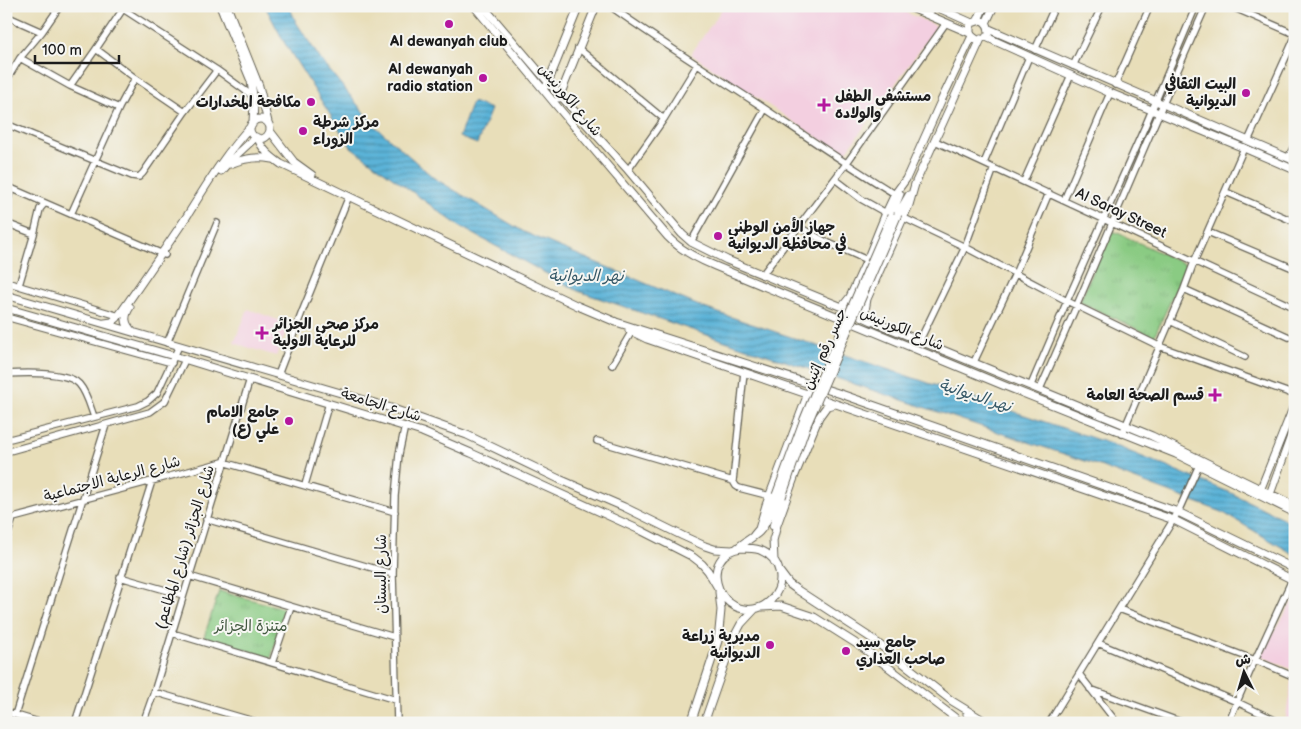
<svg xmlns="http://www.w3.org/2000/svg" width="1301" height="729" font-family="'Balsamiq Sans','Playpen Sans Arabic',sans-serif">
	<defs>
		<pattern id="park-tufts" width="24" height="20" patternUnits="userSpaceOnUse" patternTransform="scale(1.25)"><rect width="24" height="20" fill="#8acb83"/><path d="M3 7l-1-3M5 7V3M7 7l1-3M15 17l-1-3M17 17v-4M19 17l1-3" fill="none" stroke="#76ae71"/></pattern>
		<pattern id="water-rules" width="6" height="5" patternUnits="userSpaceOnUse" patternTransform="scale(1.25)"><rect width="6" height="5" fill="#5bb3d8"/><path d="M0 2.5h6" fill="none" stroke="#4a91ae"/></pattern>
	</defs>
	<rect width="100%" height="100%" fill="#f6f6f2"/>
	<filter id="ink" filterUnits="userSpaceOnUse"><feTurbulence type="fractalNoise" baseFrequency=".02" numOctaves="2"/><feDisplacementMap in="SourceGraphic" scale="10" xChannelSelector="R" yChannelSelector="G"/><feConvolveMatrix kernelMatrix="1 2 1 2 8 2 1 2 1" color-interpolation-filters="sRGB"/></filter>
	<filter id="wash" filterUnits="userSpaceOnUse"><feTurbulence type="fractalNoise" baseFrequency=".0096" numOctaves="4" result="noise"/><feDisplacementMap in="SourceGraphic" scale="20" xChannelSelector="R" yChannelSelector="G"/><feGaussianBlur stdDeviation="1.12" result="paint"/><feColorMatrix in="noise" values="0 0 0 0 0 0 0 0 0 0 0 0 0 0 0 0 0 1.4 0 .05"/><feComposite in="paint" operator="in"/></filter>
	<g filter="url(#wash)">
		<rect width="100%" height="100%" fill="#e8deb9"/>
		<path fill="#f3cfe0" d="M724 6H891L937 26 844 155 691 54Z
			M248 309 289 324 276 356 234 343Z
			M1295 597V723H1285L1293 670 1260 656Z"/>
		<path fill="url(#park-tufts)" stroke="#537450" d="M1109 229 1187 265 1154 337 1080 302Z
			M219 591 286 609 271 658 204 637Z"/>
		<path fill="url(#water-rules)" stroke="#3c687a" d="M265 6H289L296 22 321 60 375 126 434 178 524 232 704 308 1111 444 1231 493 1295 524V555L1222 512 1097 465 698 332 578 291 459 226 351 147 341 132 284 42Z
			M472 102 491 109 477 144 459 137Z"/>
	</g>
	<g filter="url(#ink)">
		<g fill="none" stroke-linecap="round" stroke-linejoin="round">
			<defs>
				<path id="minor" d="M117 6 123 9 217 70 254 97
					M610 6C660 42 712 74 764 108 807 137 850 167 895 194
					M1230 6 1295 34
					M6 16 42 32
					M578 48 664 119
					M96 49 135 78 185 112
					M1035 50 1055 6
					M20 58 70 86 119 108
					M1073 66 1102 6
					M6 81 20 58 42 32 60 6
					M1115 85 1150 6
					M70 86 96 49 123 9
					M6 124 132 176 139 177 143 173 185 112 217 70
					M935 141 1295 308
					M1248 141 1295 37
					M1288 158 1295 144
					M984 163 1029 57
					M628 170 664 119 697 65
					M835 179 861 199 886 213
					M1024 181 1071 75
					M6 186 165 255
					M1226 192 1295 222
					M1064 200 1110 93
					M6 207 11 188
					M71 214 119 108 135 78
					M904 218 965 247 1067 301 1159 346 1295 395
					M6 223 34 234
					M799 227 824 241 867 260
					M1208 232 1295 269
					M691 242 765 109
					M762 275 846 164 946 23
					M6 282 119 316
					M19 285 34 234 40 209 45 203
					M1184 289 1289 337
					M6 317 172 363
					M1170 321 1245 357
					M920 340 965 247 994 168
					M167 343 217 223
					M974 362 1015 274 1049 193
					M612 365 632 331
					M744 372 733 481 736 486 739 488 770 496
					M6 374C24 373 67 371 79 384 87 393 90 406 94 417
					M278 375 302 312 349 196
					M1031 385 1067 301 1146 124 1196 6
					M1040 389C1097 262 1149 133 1206 6
					M1122 434 1184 289 1194 262 1244 148
					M6 440 138 406 148 401 157 393 179 346
					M597 441 733 481
					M6 452 150 412 165 401 185 360
					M305 485 329 403
					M206 519 393 574
					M6 520 223 462 395 512
					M6 540 13 518
					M189 576 394 637
					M120 577 183 595
					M1119 609 1255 660 1295 677
					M172 633 396 700
					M1098 643 1237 702 1281 723
					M272 663 291 607
					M1079 674 1117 723
					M1090 689 1184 723
					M154 692 260 723
					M6 712 42 723
					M15 715 106 425
					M75 723 152 481
					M143 723 154 692 250 379
					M397 723 393 574 395 496 399 454 405 426
					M1049 723 1178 512 1199 465
					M1228 723 1255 660 1295 573"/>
				<path id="major" d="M220 6 251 81 254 103 253 122
					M227 6 259 86 268 122
					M474 6 556 105 668 237C680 250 698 259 715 266L1005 386 1176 454 1295 513
					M483 6 548 82 628 170 682 234 691 242 727 260 842 307 872 321 1152 436 1295 506
					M907 6 970 33 972 36 976 39
					M934 6 972 23
					M978 20 984 6
					M986 23 994 6
					M989 29 1295 161
					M970 33V27L972 23 981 20C987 22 989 27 989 33
					M986 37 1110 93 1244 148 1295 170
					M547 85 579 6
					M559 98 596 6
					M250 129a10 10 0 1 1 20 0a10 10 0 1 1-20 0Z
					M270 131 294 162 312 175
					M258 138C262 150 271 157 281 164L578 306 616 322 841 394 1178 512 1295 569
					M230 164C244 158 258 156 273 159
					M221 171 230 161 256 137
					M898 214 909 195
					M891 216 900 194
					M6 295 385 406 467 435 559 479 624 507 683 536 705 546 714 549 732 550
					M130 307C124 316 124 324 133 332
					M842 307 850 297 867 260 886 213 895 194 906 179 941 101 972 36
					M6 308 174 356 422 432 471 453 642 531 693 557 702 564 708 571 718 588
					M870 319 865 311 867 299 909 205 915 184 981 39
					M105 323 112 322 117 318C141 284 164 250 187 216 207 184 226 152 252 125
					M629 330 647 339 1174 520 1295 581
					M1259 493 1295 403
					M1269 497 1295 425
					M773 526 782 497
					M754 535 759 529 766 505 809 391
					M773 539 774 561
					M773 541 777 525 795 475 819 417 827 406 835 404
					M741 548C748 548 754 548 760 550 782 559 786 584 771 600 766 605 761 608 754 609 715 615 699 554 741 548Z
					M736 549C743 543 752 538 759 532 768 523 772 507 776 495
					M780 572 789 584 796 589 871 638 952 701 988 723
					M762 607 781 606 814 617 863 648 962 723
					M967 714 977 723
					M691 723 718 641 721 610 719 592
					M704 723 734 637 741 624 755 609"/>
			</defs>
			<use href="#minor" stroke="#636053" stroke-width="8"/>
			<use href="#major" stroke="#636053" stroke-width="9"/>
			<use href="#minor" stroke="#fff" stroke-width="5.5"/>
			<use href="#major" stroke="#fff" stroke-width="7"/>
			<defs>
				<path id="major-bridge" d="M776 495 804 419 820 380 891 216
					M782 497 806 427 898 214"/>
			</defs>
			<use href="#major-bridge" stroke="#636053" stroke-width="9" stroke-linecap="butt"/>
			<use href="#major-bridge" stroke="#fff" stroke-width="7"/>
		</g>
	</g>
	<g fill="#b5179e" stroke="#f6f6f2" stroke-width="2">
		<circle cx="449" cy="24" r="5"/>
		<circle cx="483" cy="78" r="5"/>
		<circle cx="1246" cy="93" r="5"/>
		<circle cx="311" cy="102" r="5"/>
		<path d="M821.5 97.5h5v5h5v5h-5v5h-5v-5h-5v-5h5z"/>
		<circle cx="303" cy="131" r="5"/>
		<circle cx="718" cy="236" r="5"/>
		<path d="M259.5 325.5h5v5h5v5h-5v5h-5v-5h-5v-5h5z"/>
		<path d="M1212.5 387.5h5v5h5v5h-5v5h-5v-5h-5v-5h5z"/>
		<circle cx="289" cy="421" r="5"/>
		<circle cx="770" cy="645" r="5"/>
		<circle cx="846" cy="651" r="5"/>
	</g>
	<g text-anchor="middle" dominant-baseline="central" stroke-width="4" stroke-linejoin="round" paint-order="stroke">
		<g font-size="15" font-weight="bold" fill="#1c1c1c" stroke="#f6f6f2" text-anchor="end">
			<text x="449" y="41" text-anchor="middle">Al dewanyah club</text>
			<text x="473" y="69">Al dewanyah<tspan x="473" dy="17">radio station</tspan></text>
			<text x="1236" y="84">البيت الثقافي<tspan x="1236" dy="17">الديوانية</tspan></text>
			<text x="835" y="96" text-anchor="start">مستشفى الطفل<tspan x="835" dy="17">والولاده</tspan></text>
			<text x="301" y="102">مكافحة المخدارات</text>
			<text x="313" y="122" text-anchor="start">مركز شرطة<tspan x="313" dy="17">الزوراء</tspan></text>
			<text x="728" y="227" text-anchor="start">جهاز الأمن الوطني<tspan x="728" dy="17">في محافظة الديوانية</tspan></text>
			<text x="273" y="324" text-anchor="start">مركز صحي الجزائر<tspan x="273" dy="17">للرعاية الاولية</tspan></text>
			<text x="1204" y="395">قسم الصحة العامة</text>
			<text x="279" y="412">جامع الامام<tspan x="279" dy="17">علي (ع)</tspan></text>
			<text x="760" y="636">مديرية زراعة<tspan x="760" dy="17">الديوانية</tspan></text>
			<text x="856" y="642" text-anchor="start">جامع سيد<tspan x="856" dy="17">صاحب العذاري</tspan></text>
		</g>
		<g font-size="15" fill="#1c1c1c" stroke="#f6f6f2">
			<text transform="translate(570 100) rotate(50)">شارع الكورنيش</text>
			<text transform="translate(1121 213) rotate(25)">Al Saray Street</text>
			<text transform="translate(902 329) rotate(23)">شارع الكورنيش</text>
			<text transform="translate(825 349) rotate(-66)">جسر رقم إثنين</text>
			<text transform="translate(381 405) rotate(17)">شارع الجامعة</text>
			<text transform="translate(112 479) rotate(-15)">شارع الرعاية الاجتماعية</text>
			<text transform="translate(185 547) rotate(-73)">شارع الجزائر (شارع المطاعم)</text>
			<text transform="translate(381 574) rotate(-90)">شارع البستان</text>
		</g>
		<g font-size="15" fill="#425940" stroke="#f6f6f2">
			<text x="251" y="626">متنزة الجزائر</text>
		</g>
		<g font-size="16" font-style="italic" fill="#355867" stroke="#f6f6f2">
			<text x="586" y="276">نهر الديوانية</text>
			<text transform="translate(975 396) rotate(18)">نهر الديوانية</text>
		</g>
	</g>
	<rect width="1301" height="729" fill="none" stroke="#f6f6f2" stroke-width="25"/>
	<g transform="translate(1244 672) rotate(355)" stroke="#f6f6f2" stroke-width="4" paint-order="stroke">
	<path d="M0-4L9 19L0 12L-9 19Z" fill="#1c1c1c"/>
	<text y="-8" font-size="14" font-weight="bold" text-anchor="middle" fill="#1c1c1c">ش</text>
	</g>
	<path d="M35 55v8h84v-8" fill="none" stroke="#1c1c1c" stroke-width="2.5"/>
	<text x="42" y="55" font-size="15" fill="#1c1c1c" stroke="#f6f6f2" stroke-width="4" paint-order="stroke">100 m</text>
</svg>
